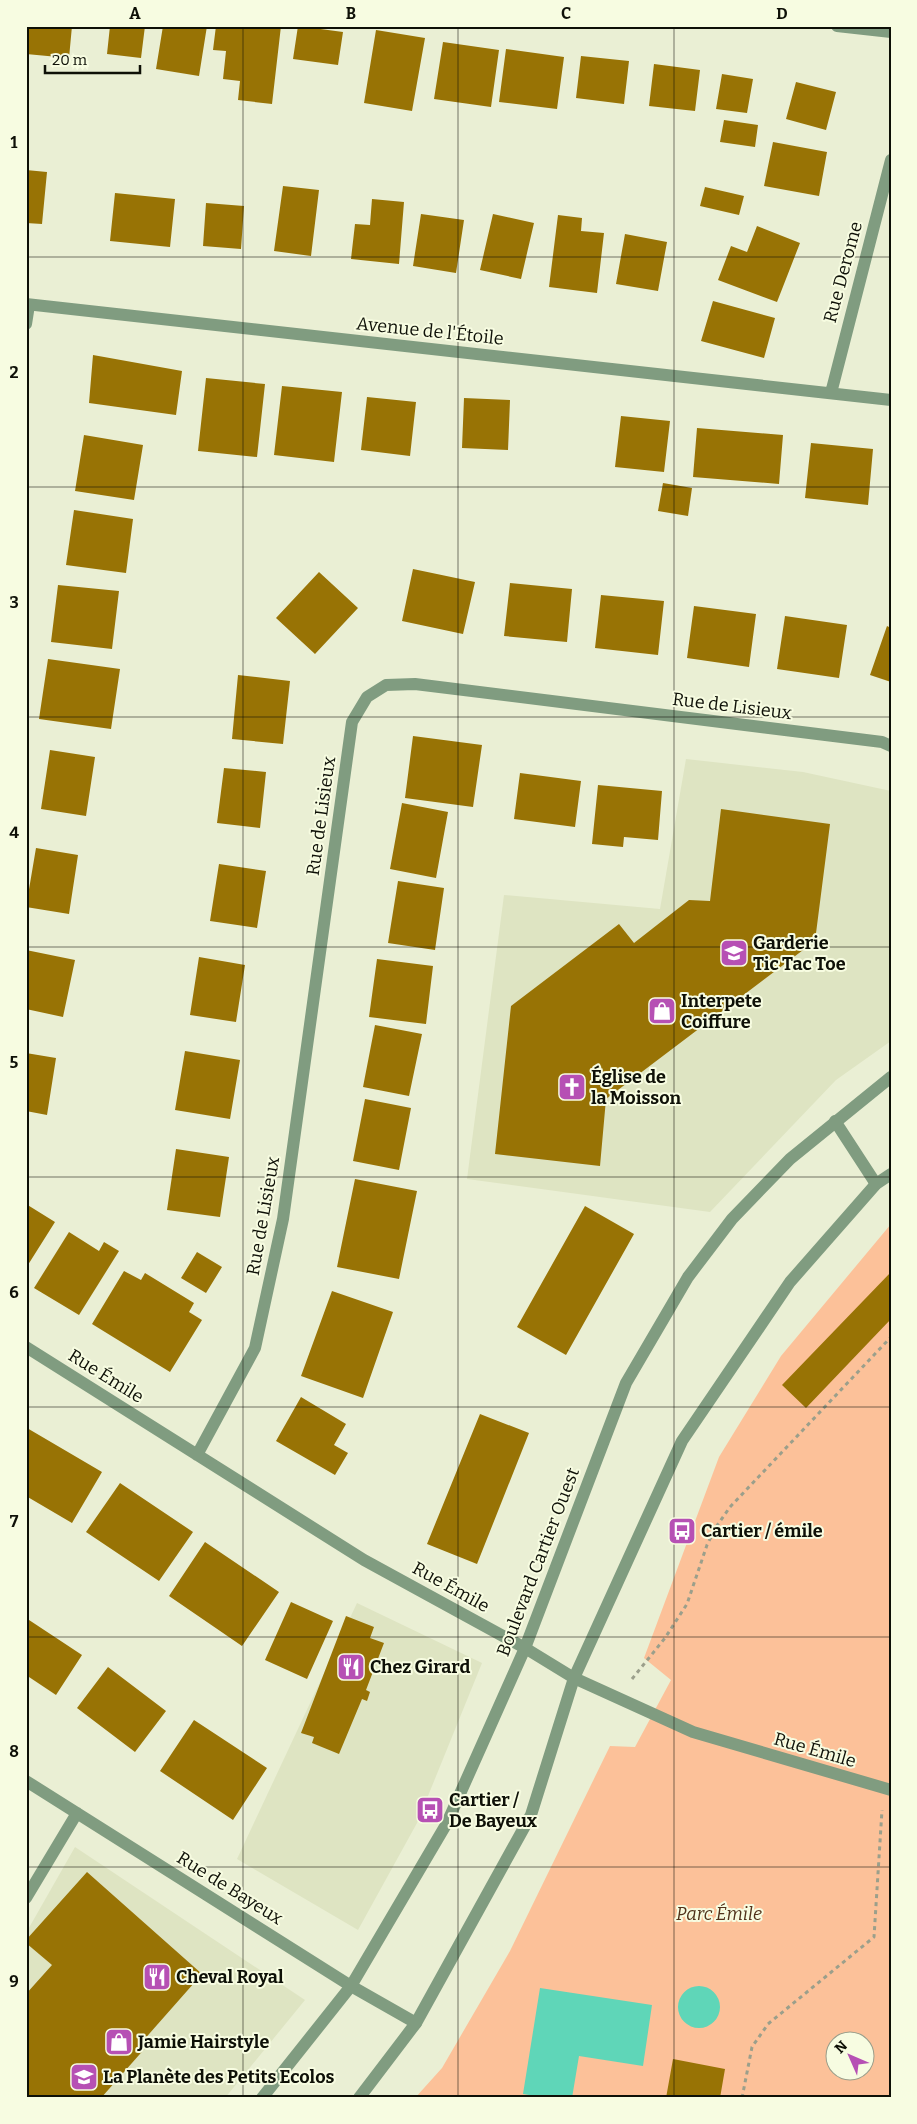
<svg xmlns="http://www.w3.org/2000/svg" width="917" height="2124" font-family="Bitter,serif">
	<rect width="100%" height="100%" fill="#eaefd4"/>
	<path fill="#dee4c2" d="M686 759 803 772 891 791V1041L836 1080 710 1212 467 1179 504 895 660 909Z
		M357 1603 482 1663 417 1823 358 1930 237 1859Z
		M75 1847 305 2000 225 2098H26V1933Z"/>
	<path fill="#fcc199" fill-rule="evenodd" d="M891 1224V2098H415L442 2068 510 1951 610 1746 635 1747 671 1680 644 1658 719 1457 781 1356ZM834 2042H864V2072H834Z"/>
	<path fill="#5fd6b8" d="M678 2007a21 21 0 1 1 42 0a21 21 0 1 1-42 0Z
		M540 1988 652 2005 643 2066 579 2056 572 2098H547L523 2094Z"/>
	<path fill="#987305" d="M28 26H72L69 58 26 54Z
		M110 26H145L141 58 107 54Z
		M163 26H207L199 76 156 69Z
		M216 26H281L272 104 238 100 240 81 223 79 226 51 213 50Z
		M298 26 343 32 338 65 293 59Z
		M376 30 425 38 412 111 364 103Z
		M443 42 499 50 491 107 434 99Z
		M506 49 564 57 557 109 499 102Z
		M581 56 629 61 624 104 576 98Z
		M654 64 700 70 695 111 649 106Z
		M722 74 753 79 747 113 716 109Z
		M796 82 836 92 826 130 786 119Z
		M724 120 758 125 755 147 720 142Z
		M773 142 827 152 819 196 764 186Z
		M26 170 47 172 42 224 26 223Z
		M283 186 319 190 311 256 274 251Z
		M705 187 744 196 739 215 700 206Z
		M115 193 175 199 170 247 110 241Z
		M372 199 404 202 399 264 351 259 355 224 370 225Z
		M206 203 244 206 241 249 203 246Z
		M421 214 464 220 456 273 413 266Z
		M493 214 534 223 521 279 480 270Z
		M558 215 582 218 581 231 604 233 597 293 549 287Z
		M757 226 800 243 777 302 718 280 731 246 747 252Z
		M625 234 667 242 658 291 616 284Z
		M713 301 775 318 764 358 701 341Z
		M93 355 182 371 176 415 89 403Z
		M206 378 265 384 257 457 198 451Z
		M282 386 342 392 334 462 274 455Z
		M367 397 416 402 410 456 361 450Z
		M464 398 510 400 508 450 462 448Z
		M621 416 670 421 664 472 615 467Z
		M697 428 783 435 779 484 693 477Z
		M84 435 143 445 134 500 75 491Z
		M811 443 873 449 868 505 805 498Z
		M663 483 692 488 688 516 658 511Z
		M74 510 133 519 126 573 66 565Z
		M413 569 475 582 463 634 402 621Z
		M319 572 358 608 315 654 276 618Z
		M510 583 572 589 567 642 504 636Z
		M58 585 119 591 112 649 51 642Z
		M601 595 664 601 658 655 595 648Z
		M694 606 756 614 749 667 687 658Z
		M785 616 847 625 839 678 777 669Z
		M887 626 891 628V682L870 675Z
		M48 659 120 669 111 729 39 719Z
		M238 675 290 681 283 744 232 739Z
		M413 736 482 745 473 807 405 798Z
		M50 750 95 757 86 816 41 809Z
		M224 768 266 772 260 828 217 823Z
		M520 773 581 781 575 827 514 819Z
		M598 785 662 791 658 840 624 837 623 847 592 844Z
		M402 803 448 812 436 878 390 869Z
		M721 809 830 824 815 941 606 1099 600 1166 495 1154 511 1006 619 924 634 943 689 900 710 901Z
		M36 848 78 855 69 914 26 907Z
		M219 864 266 871 257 928 210 921Z
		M398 881 444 888 435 950 388 943Z
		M26 950 75 960 63 1017 26 1009Z
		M199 957 245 965 236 1022 190 1015Z
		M377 959 433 966 426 1024 369 1017Z
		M375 1025 422 1034 409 1096 363 1087Z
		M185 1051 240 1060 230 1119 175 1110Z
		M26 1053 56 1058 47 1115 26 1111Z
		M365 1099 411 1108 399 1170 353 1161Z
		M176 1149 229 1157 220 1217 167 1210Z
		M355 1179 417 1191 399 1279 337 1267Z
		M26 1204 55 1222 26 1268Z
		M585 1206 634 1234 566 1355 517 1327Z
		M69 1232 99 1251 104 1242 119 1251 79 1315 34 1288Z
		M197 1252 222 1267 206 1293 181 1278Z
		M124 1271 141 1280 145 1273 194 1303 189 1312 202 1320 170 1372 92 1324Z
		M891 1272V1319L806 1408 782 1385Z
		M332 1291 393 1312 363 1398 301 1376Z
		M301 1397 346 1424 334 1445 348 1453 335 1475 276 1441Z
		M480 1414 529 1433 477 1564 427 1544Z
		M27 1428 102 1472 72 1523 26 1496Z
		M120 1483 193 1532 159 1581 86 1532Z
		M205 1542 279 1592 242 1646 169 1596Z
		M291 1602 333 1621 307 1679 265 1660Z
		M346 1616 374 1627 370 1638 384 1643 366 1690 370 1692 367 1701 362 1699 339 1754 312 1743 314 1737 301 1733Z
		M26 1618 82 1655 56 1695 26 1675Z
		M108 1667 166 1711 135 1752 77 1708Z
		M194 1720 267 1768 233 1820 160 1771Z
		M87 1872 202 1974 142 2042 147 2046 101 2098H26V1994L52 1965 26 1943V1940Z
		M673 2059 725 2069 720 2098H666Z"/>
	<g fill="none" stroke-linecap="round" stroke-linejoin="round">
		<path stroke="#9b9f8b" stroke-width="3" stroke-dasharray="4 4" stroke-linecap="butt" d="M632 1679 665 1638 687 1604 707 1545 716 1527 730 1507 891 1337
			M742 2098 752 2047 768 2024 874 1937 882 1810"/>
		<path stroke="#809c80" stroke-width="12" d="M835 1121 876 1184"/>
		<path stroke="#809c80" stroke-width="12" d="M837 26 891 32
			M26 304 891 400
			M26 324 29 305
			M831 393 891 160
			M26 1347 364 1560 525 1648 574 1678 693 1732 891 1790
			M197 1455 255 1348 283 1219 352 722 367 697 386 685 415 684 882 742 891 746
			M26 1781 351 1986 416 2023
			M26 1898 77 1813"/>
		<path stroke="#809c80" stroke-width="12" d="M262 2098 351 1986 447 1823 525 1648 626 1383 688 1277 732 1219 790 1159 891 1077
			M359 2098 416 2023 531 1815 574 1678 682 1441 790 1282 876 1184 891 1174"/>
	</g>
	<path fill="none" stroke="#0e1007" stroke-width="1" stroke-opacity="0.55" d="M243 26V2098M458 26V2098M674 26V2098M26 257H891M26 487H891M26 717H891M26 947H891M26 1177H891M26 1407H891M26 1637H891M26 1867H891"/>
	<defs>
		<symbol id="school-square" viewBox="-11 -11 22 22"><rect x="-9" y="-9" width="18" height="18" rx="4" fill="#b650b4" stroke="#f7fce1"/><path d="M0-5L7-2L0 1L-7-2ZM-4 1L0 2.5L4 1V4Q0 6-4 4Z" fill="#fff"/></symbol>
		<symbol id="shop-square" viewBox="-11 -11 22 22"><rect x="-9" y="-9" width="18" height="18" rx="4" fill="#b650b4" stroke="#f7fce1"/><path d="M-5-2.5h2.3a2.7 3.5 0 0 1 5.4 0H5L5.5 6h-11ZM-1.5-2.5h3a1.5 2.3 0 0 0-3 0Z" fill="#fff"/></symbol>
		<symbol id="church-square" viewBox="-11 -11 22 22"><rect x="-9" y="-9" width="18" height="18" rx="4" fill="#b650b4" stroke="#f7fce1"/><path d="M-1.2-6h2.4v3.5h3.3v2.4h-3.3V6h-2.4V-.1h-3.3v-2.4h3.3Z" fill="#fff"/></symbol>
		<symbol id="bus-square" viewBox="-11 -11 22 22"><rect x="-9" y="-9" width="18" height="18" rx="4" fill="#b650b4" stroke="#f7fce1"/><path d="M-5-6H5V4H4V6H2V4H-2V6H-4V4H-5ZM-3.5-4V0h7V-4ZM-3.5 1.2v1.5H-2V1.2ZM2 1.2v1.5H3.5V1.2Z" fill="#fff"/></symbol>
		<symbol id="restaurant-square" viewBox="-11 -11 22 22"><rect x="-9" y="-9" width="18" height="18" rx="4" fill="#b650b4" stroke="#f7fce1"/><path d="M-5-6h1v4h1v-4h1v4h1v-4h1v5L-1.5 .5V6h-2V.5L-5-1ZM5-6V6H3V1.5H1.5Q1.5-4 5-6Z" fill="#fff"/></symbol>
	</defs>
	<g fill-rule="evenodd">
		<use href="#school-square" x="718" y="937" width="32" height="32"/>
		<use href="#shop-square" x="646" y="995" width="32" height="32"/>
		<use href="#church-square" x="556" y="1071" width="32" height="32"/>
		<use href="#bus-square" x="666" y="1515" width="32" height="32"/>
		<use href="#restaurant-square" x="335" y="1651" width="32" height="32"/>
		<use href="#bus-square" x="414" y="1794" width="32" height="32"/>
		<use href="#restaurant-square" x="141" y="1961" width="32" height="32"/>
		<use href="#shop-square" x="103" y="2026" width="32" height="32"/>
		<use href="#school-square" x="68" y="2061" width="32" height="32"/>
	</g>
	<g text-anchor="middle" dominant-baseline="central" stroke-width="4" stroke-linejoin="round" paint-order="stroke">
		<g font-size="18" fill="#0e1007" stroke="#f7fce1">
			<text transform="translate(843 272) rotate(-75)">Rue Derome</text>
			<text transform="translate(430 331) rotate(6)">Avenue de l'Étoile</text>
			<text transform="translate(732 706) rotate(7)">Rue de Lisieux</text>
			<text transform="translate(321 816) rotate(-82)">Rue de Lisieux</text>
			<text transform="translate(263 1216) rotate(-80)">Rue de Lisieux</text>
			<text transform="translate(106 1376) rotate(32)">Rue Émile</text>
			<text transform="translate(538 1562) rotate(-69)">Boulevard Cartier Ouest</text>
			<text transform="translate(451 1587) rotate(29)">Rue Émile</text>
			<text transform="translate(815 1750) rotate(16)">Rue Émile</text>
			<text transform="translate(230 1888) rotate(32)">Rue de Bayeux</text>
		</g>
		<g font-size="18" font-weight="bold" fill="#0e1007" stroke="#f7fce1" text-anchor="start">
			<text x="753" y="943">Garderie<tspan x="753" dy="21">Tic Tac Toe</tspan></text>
			<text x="681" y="1001">Interpete<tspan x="681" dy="21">Coiffure</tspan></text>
			<text x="591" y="1077">Église de<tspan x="591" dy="21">la Moisson</tspan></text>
			<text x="701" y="1531">Cartier / émile</text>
			<text x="370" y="1667">Chez Girard</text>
			<text x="449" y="1800">Cartier /<tspan x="449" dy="21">De Bayeux</tspan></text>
			<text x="176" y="1977">Cheval Royal</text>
			<text x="138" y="2042">Jamie Hairstyle</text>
			<text x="103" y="2077">La Planète des Petits Ecolos</text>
		</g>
		<g font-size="18" font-style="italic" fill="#51311a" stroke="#f7fce1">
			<text x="719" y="1914">Parc Émile</text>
		</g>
	</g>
	<rect width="917" height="2124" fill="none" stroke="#f7fce1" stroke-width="55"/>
	<g transform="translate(850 2056) rotate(315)"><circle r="24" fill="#f7fce1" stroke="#9a9e8a"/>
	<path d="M0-4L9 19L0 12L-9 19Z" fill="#b650b4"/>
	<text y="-8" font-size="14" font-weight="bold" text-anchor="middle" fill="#0e1007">N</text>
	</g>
	<path d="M45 65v8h95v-8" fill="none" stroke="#0e1007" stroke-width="2.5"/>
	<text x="52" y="65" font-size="15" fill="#0e1007" stroke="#f7fce1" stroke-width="4" paint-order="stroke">20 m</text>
	<rect x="28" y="28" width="862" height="2068" fill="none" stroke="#0e1007" stroke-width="2"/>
	<g font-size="16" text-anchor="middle" font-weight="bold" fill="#0e1007">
		<text x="135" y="19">A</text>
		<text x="351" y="19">B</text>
		<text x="566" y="19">C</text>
		<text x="782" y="19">D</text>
		<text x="14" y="148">1</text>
		<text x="14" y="378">2</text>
		<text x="14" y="608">3</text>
		<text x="14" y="838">4</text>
		<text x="14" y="1068">5</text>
		<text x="14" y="1298">6</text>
		<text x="14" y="1527">7</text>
		<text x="14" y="1757">8</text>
		<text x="14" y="1987">9</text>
	</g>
</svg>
